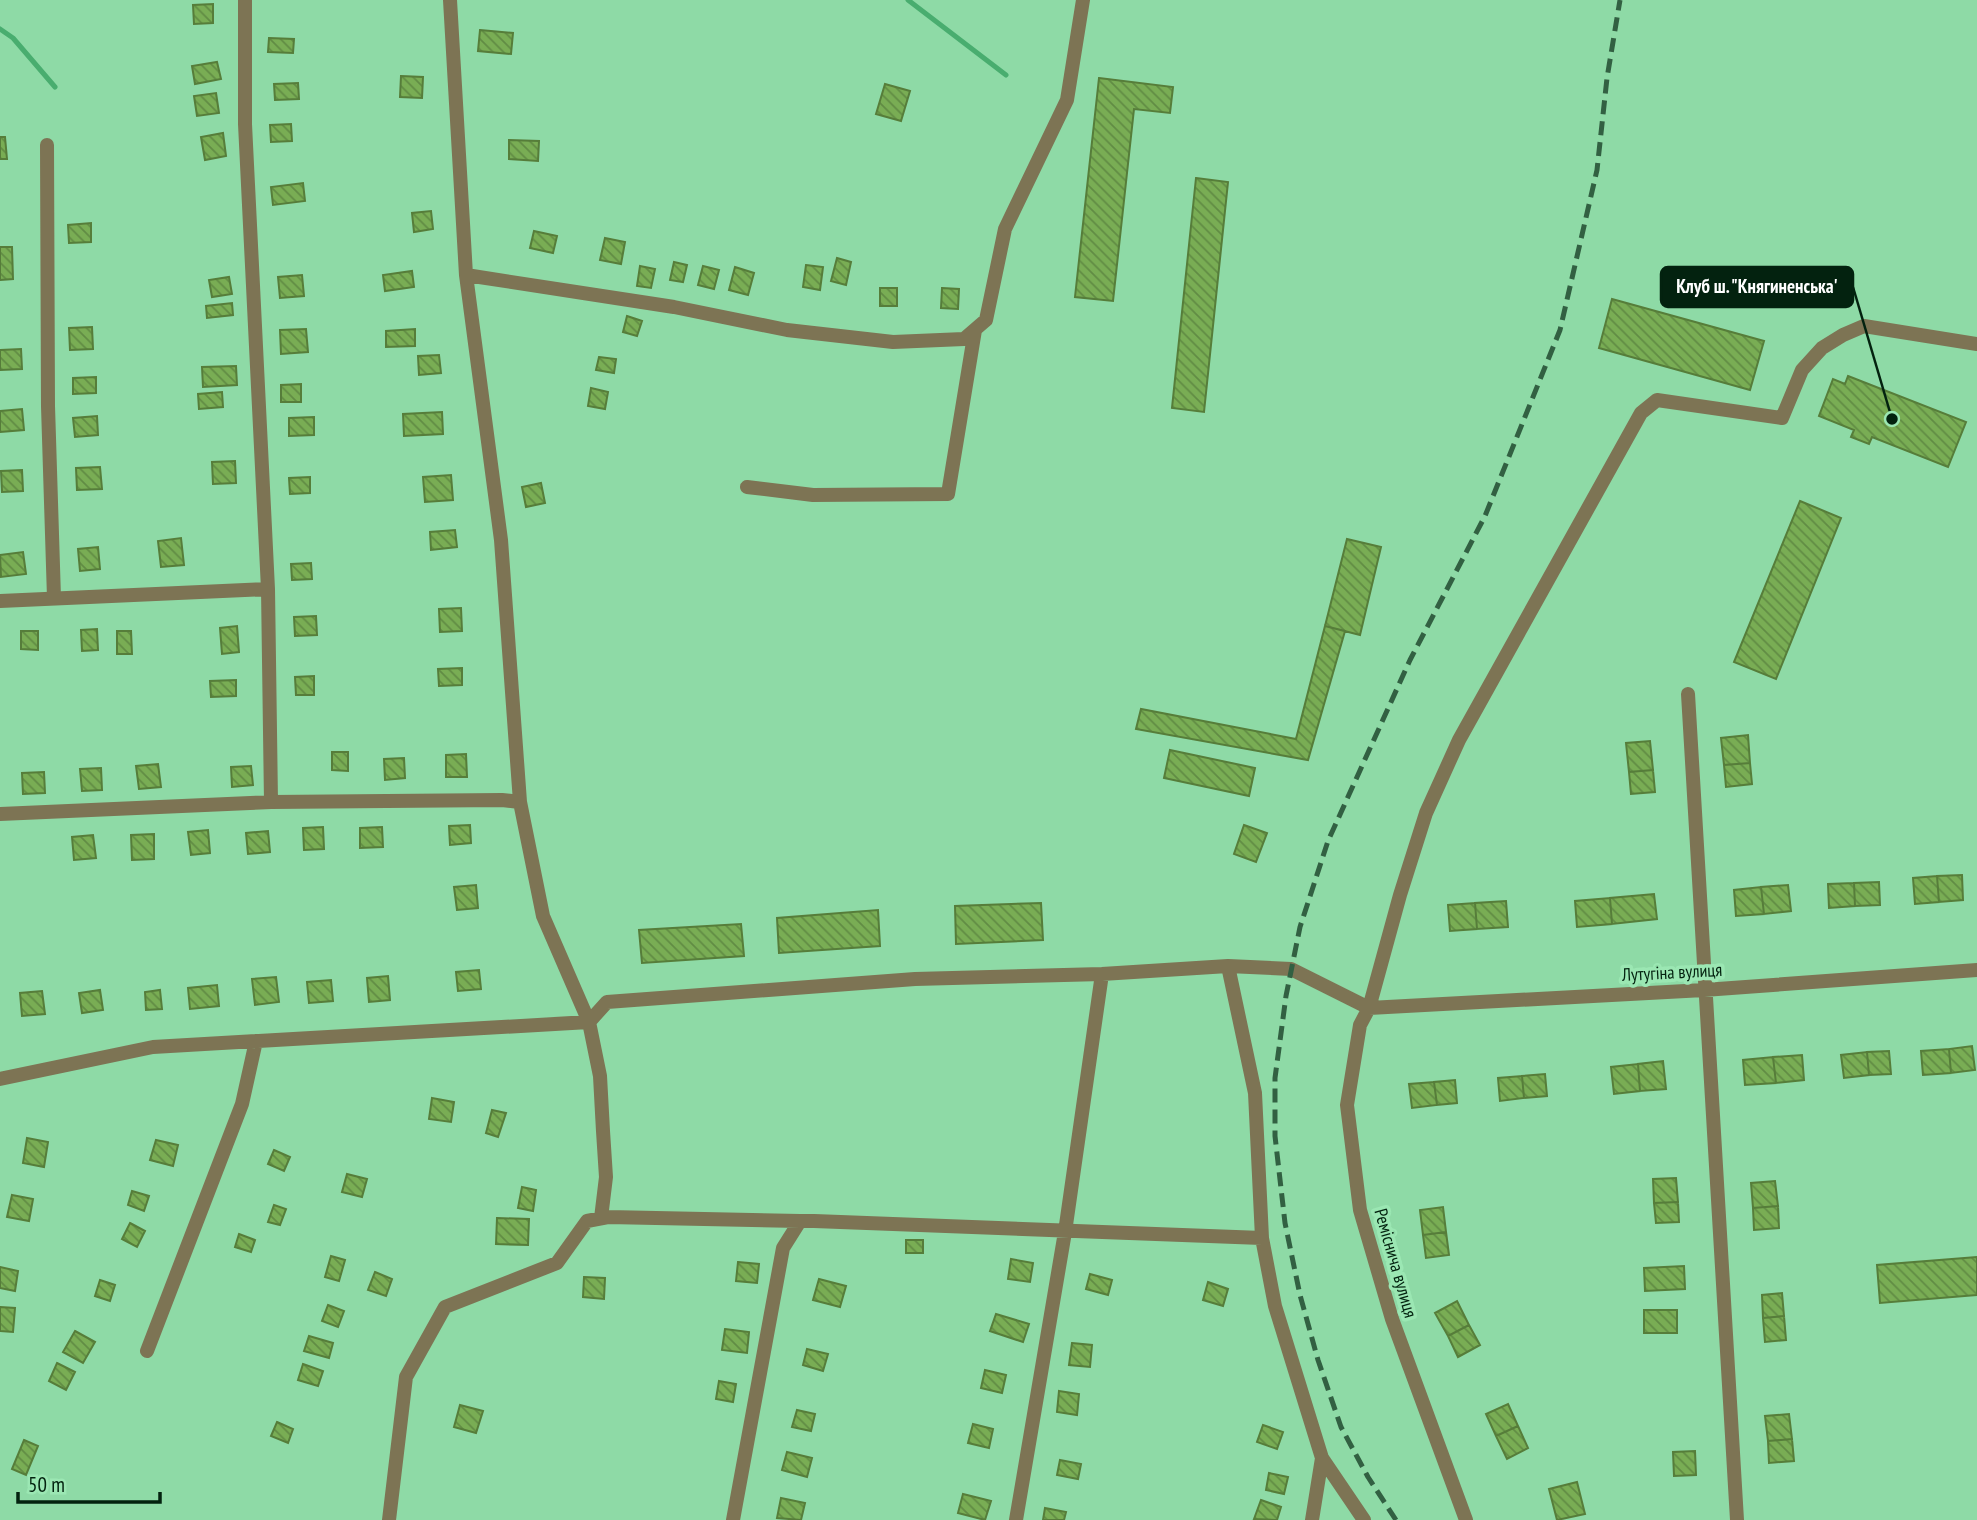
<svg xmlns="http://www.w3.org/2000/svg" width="1977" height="1520" font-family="'PT Sans Narrow',sans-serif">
	<defs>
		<pattern id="building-back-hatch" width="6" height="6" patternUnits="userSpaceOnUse" patternTransform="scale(1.75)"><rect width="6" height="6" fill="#79ad54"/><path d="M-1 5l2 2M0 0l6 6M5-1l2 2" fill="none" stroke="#618c44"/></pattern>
	</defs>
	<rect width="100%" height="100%" fill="#8edaa6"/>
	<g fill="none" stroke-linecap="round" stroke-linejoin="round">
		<path stroke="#49ad6f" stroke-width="5" d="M908 0 1006 75
			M0 29 13 38 55 87"/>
	</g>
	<path fill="url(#building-back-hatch)" stroke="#567d3a" stroke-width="2" d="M213 4V23L194 24 193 5Z
		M480 30 513 33 511 54 478 51Z
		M269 38 294 39 293 53 268 52Z
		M217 62 221 79 195 84 192 66Z
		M401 76 423 77 422 98 400 97Z
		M1099 78 1173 87 1170 113 1134 109 1113 301 1075 297Z
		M298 83 299 99 275 100 274 84Z
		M885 84 910 91 901 121 876 114Z
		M216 93 219 113 197 116 194 96Z
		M291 124 292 141 271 142 270 125Z
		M223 133 226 156 205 160 201 137Z
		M0 137H5L7 159H0Z
		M509 140 539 141 538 161 509 159Z
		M1196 178 1228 182 1204 412 1172 408Z
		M303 183 305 201 273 205 271 187Z
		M431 211 433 229 414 232 412 213Z
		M91 223V242L69 243 68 225Z
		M534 231 557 236 553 253 530 248Z
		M605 238 625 242 621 264 600 260Z
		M0 247H12L13 279 0 280Z
		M837 258 851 262 846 285 831 281Z
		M674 262 687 265 683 282 670 280Z
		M806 265 823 267 820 290 803 287Z
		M640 266 655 269 651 288 637 286Z
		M703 266 719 270 714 289 698 285Z
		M735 267 754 273 748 295 729 290Z
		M412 271 414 287 385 291 383 275Z
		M302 275 304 296 280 298 278 277Z
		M229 277 232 294 212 297 209 280Z
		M880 288H897V306H880Z
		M942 288 959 289 958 309 941 308Z
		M1612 299 1764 341 1750 390 1599 348Z
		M232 303 233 315 207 318 206 306Z
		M627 316 642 321 637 336 623 332Z
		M92 327 93 349 70 350 69 328Z
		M306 329 308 352 281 354 280 330Z
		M415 329V346L386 347V331Z
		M21 349 22 369 0 370V350Z
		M439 355 441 373 419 375 418 356Z
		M599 357 616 359 614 373 596 370Z
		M236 366 237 385 203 387 202 367Z
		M1848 376 1966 422 1948 467 1872 437 1869 444 1851 437 1854 430 1819 416 1833 379 1845 384Z
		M96 377V393L73 394V378Z
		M301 384V402H281V385Z
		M591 388 608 392 605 409 588 406Z
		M222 392 223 407 199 409 198 394Z
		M22 409 24 430 0 432V411Z
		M442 412 443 434 404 436 403 414Z
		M97 416 98 435 75 437 73 418Z
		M314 417V435L289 436V418Z
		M235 461 236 483 213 484 212 462Z
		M100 467 102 489 77 490 76 468Z
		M22 470 23 491 2 492 1 471Z
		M451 475 453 500 425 502 423 477Z
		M310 477V493L290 494 289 478Z
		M541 483 545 503 526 507 522 487Z
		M1800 501 1841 518 1776 679 1734 662Z
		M455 530 457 547 431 550 430 532Z
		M181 538 184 565 161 567 158 541Z
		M1347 539 1381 547 1360 635 1325 626Z
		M98 547 100 569 80 571 78 549Z
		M23 552 26 574 1 577 0 555Z
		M311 563 312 579 292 580 291 564Z
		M461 608 462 631 440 632 439 609Z
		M316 616 317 635 295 636 294 617Z
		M237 626 239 652 222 654 220 628Z
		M1325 626 1345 631 1308 760 1136 729 1141 709 1296 739Z
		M97 629 98 650 82 651 81 630Z
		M21 631H38V650L21 649Z
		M117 631H131L132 654H117Z
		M462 668V685L439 686 438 669Z
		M314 676V695H296L295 677Z
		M236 680V696L211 697 210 681Z
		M1748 735 1750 763 1724 765 1721 738Z
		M1650 741 1653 770 1629 772 1626 743Z
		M1170 750 1255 768 1249 796 1164 778Z
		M332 752H348V771L332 770Z
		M466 754 467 777H446V755Z
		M404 758 405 778 385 780 384 759Z
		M1750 763 1752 784 1726 787 1724 765Z
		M158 764 161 787 139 789 136 766Z
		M251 766 253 785 232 787 231 767Z
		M101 768 102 790 82 791 80 769Z
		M1653 770 1655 792 1631 794 1629 772Z
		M44 772 45 793 23 794 22 773Z
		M470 825 471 843 450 845 449 826Z
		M1244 825 1267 833 1256 862 1234 854Z
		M323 827 324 849 304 850 303 828Z
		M382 827 383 847 360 848V828Z
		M208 830 210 853 191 855 188 832Z
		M268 831 270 852 248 854 246 833Z
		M154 834V859L132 860 131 835Z
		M93 835 96 858 74 860 72 837Z
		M1962 875 1963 900 1939 902 1937 876Z
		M1937 876 1939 902 1915 904 1913 878Z
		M1879 882 1880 905 1855 906 1854 883Z
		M1854 883 1855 906 1829 908 1828 884Z
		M476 885 478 908 457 910 454 887Z
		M1788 885 1791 911 1764 914 1761 887Z
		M1761 887 1764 914 1736 916 1734 890Z
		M1654 894 1657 919 1612 924 1610 898Z
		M1610 898 1612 924 1577 927 1575 901Z
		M1506 901 1508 927 1477 929 1475 903Z
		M1041 903 1043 940 956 944 955 906Z
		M1475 903 1477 929 1450 931 1448 905Z
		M878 910 880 946 779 953 777 918Z
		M741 924 744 956 642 963 639 930Z
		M479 970 481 989 458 991 456 972Z
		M388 976 390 1000 369 1002 367 978Z
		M276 977 279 1002 255 1005 252 979Z
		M331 980 333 1001 309 1003 307 982Z
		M217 985 219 1006 190 1009 188 988Z
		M100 990 103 1010 82 1013 79 993Z
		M160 990 162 1009 146 1010 145 992Z
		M42 991 45 1014 22 1016 20 993Z
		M1972 1046 1975 1070 1951 1073 1949 1049Z
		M1949 1049 1951 1073 1923 1075 1921 1051Z
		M1889 1051 1891 1074 1869 1075 1867 1052Z
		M1867 1052 1869 1075 1844 1078 1841 1055Z
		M1802 1055 1804 1080 1776 1083 1773 1057Z
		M1773 1057 1776 1083 1745 1085 1743 1060Z
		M1663 1061 1666 1089 1640 1091 1638 1064Z
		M1638 1064 1640 1091 1614 1094 1611 1067Z
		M1545 1074 1547 1096 1524 1098 1522 1076Z
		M1522 1076 1524 1098 1500 1101 1498 1078Z
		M1455 1080 1457 1103 1437 1105 1434 1082Z
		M1434 1082 1437 1105 1412 1108 1409 1084Z
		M432 1098 454 1102 451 1122 429 1119Z
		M492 1110 506 1113 498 1137 486 1133Z
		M27 1138 48 1142 44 1167 23 1163Z
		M156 1140 178 1145 173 1166 150 1160Z
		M274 1150 290 1157 284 1171 268 1164Z
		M347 1174 367 1179 362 1197 342 1192Z
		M1676 1178 1678 1202 1654 1203 1653 1179Z
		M1775 1181 1778 1206 1753 1208 1751 1183Z
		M522 1187 536 1190 533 1211 518 1208Z
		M132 1191 149 1196 144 1211 128 1205Z
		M12 1195 33 1199 29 1221 7 1217Z
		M1678 1202 1679 1222 1656 1223 1654 1203Z
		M274 1205 286 1209 280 1225 268 1222Z
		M1778 1206 1779 1228 1754 1230 1753 1208Z
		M1443 1207 1446 1232 1423 1235 1420 1210Z
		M497 1218 529 1219 528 1245 496 1244Z
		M130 1223 145 1231 137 1247 122 1239Z
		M1446 1232 1449 1255 1426 1258 1423 1235Z
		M239 1234 255 1240 251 1252 235 1247Z
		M906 1240H923V1253H906Z
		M331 1256 345 1260 339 1281 325 1277Z
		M1977 1257V1295L1880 1303 1877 1265Z
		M1011 1259 1033 1263 1030 1282 1008 1279Z
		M738 1262 759 1264 757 1283 736 1281Z
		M1684 1266 1685 1289 1645 1291 1644 1268Z
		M0 1267 18 1271 15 1291 0 1288Z
		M375 1272 392 1279 386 1296 368 1290Z
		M1090 1274 1112 1280 1108 1295 1086 1289Z
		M584 1277 605 1278 604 1299 583 1297Z
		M819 1279 846 1286 840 1307 813 1300Z
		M100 1280 115 1285 110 1301 95 1296Z
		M1208 1282 1228 1289 1223 1306 1203 1300Z
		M1782 1293 1784 1316 1763 1318 1762 1295Z
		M1457 1301 1469 1325 1448 1336 1435 1313Z
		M328 1305 344 1311 338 1327 322 1321Z
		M0 1307 15 1308 13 1332 0 1331Z
		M1644 1310H1677V1333H1644Z
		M996 1314 1029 1324 1023 1342 990 1331Z
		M1784 1316 1786 1340 1765 1342 1763 1318Z
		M1469 1325 1480 1345 1458 1357 1448 1336Z
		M725 1329 749 1332 747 1353 722 1350Z
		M75 1331 95 1342 83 1363 63 1352Z
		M309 1336 333 1343 329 1358 304 1351Z
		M1072 1343 1092 1345 1090 1367 1069 1365Z
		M807 1349 828 1354 823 1371 803 1365Z
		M57 1363 75 1372 66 1390 49 1381Z
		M303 1364 323 1371 318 1386 298 1380Z
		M985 1370 1006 1375 1002 1393 981 1388Z
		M719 1381 736 1384 733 1402 716 1399Z
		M1059 1391 1079 1394 1077 1415 1057 1412Z
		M1508 1404 1518 1426 1496 1436 1486 1414Z
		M460 1405 483 1411 476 1433 454 1427Z
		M797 1410 815 1414 811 1431 792 1427Z
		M1789 1414 1792 1439 1768 1441 1765 1416Z
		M277 1422 293 1429 288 1443 271 1436Z
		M973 1424 993 1429 989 1448 968 1443Z
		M1263 1425 1283 1432 1277 1449 1257 1442Z
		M1518 1426 1528 1448 1507 1459 1496 1436Z
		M1792 1439 1794 1461 1769 1463 1768 1441Z
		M24 1440 38 1446 26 1475 12 1469Z
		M1695 1451 1696 1475 1674 1476 1673 1452Z
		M787 1452 812 1458 807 1477 782 1470Z
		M1060 1460 1081 1464 1078 1479 1057 1475Z
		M1269 1473 1288 1477 1284 1494 1266 1490Z
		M1577 1482 1585 1514 1557 1520 1549 1489Z
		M963 1494 991 1501 985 1520 958 1513Z
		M781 1498 805 1503 801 1520 777 1518Z
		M1261 1500 1281 1507 1277 1520 1254 1519Z
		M1045 1508 1066 1512 1064 1520H1043Z"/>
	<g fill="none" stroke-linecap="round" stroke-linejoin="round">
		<path stroke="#7d7454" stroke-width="14" d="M245 0V124L268 589 271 802
			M450 0 466 275 501 540 520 802
			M47 145 48 406 54 598
			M466 275 674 307 787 330 893 342 964 339 986 320 1005 229 1067 100 1083 0
			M747 487 813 495 948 494 975 330
			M0 601 268 589
			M1688 694 1737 1520
			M0 814 271 802 502 800 520 802 543 916 589 1022 600 1076 603 1131 606 1177 601 1218
			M1228 966 1255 1093 1262 1238
			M0 1079 153 1047 589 1022 607 1002 915 979 1102 974 1228 966 1291 969 1369 1008 1704 990 1977 970
			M147 1351 242 1104 256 1041
			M389 1520 406 1377 445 1307 557 1263 587 1221 608 1217 800 1221
			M733 1520 783 1248 800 1221H814L1262 1238 1275 1306 1322 1458 1364 1520
			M1016 1520 1065 1232 1102 974
			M1312 1520 1322 1458
			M1466 1520 1392 1319 1360 1210 1347 1105 1360 1025 1369 1008 1400 895 1426 813 1459 740 1641 413 1657 400 1782 418 1802 370 1822 348 1843 335 1864 326 1977 344"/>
		<path stroke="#326042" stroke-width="5" stroke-dasharray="14 7" stroke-linecap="butt" d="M1396 1520 1368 1477 1341 1427 1318 1360 1300 1295 1285 1223 1275 1136V1078L1286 996 1300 927 1328 841 1410 660 1485 516 1560 330 1597 170 1607 78 1620 0"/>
	</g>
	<g text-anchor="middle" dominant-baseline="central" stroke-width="7" stroke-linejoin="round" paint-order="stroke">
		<g font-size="18" fill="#03220f" stroke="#9be7b3">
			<text transform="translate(1672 972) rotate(-3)">Лутугіна вулиця</text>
			<text transform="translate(1396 1263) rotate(74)">Реміснича вулиця</text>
		</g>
	</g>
	<path fill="none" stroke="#03220f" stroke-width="2.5" d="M1892 419L1853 287"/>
	<circle fill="#03220f" stroke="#9be7b3" stroke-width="2.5" cx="1892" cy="419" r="7"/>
	<rect fill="#03220f" stroke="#03220f" stroke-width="2.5" x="1661" y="267" width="192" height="40" rx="7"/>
	<g font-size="19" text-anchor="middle" font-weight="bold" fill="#fff">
		<text x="1757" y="293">Клуб ш. "Княгиненська'</text>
	</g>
	<path d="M18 1492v10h142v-10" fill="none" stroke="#03220f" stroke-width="3.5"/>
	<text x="28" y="1492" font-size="21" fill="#03220f" stroke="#9be7b3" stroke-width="5" paint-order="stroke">50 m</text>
</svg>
